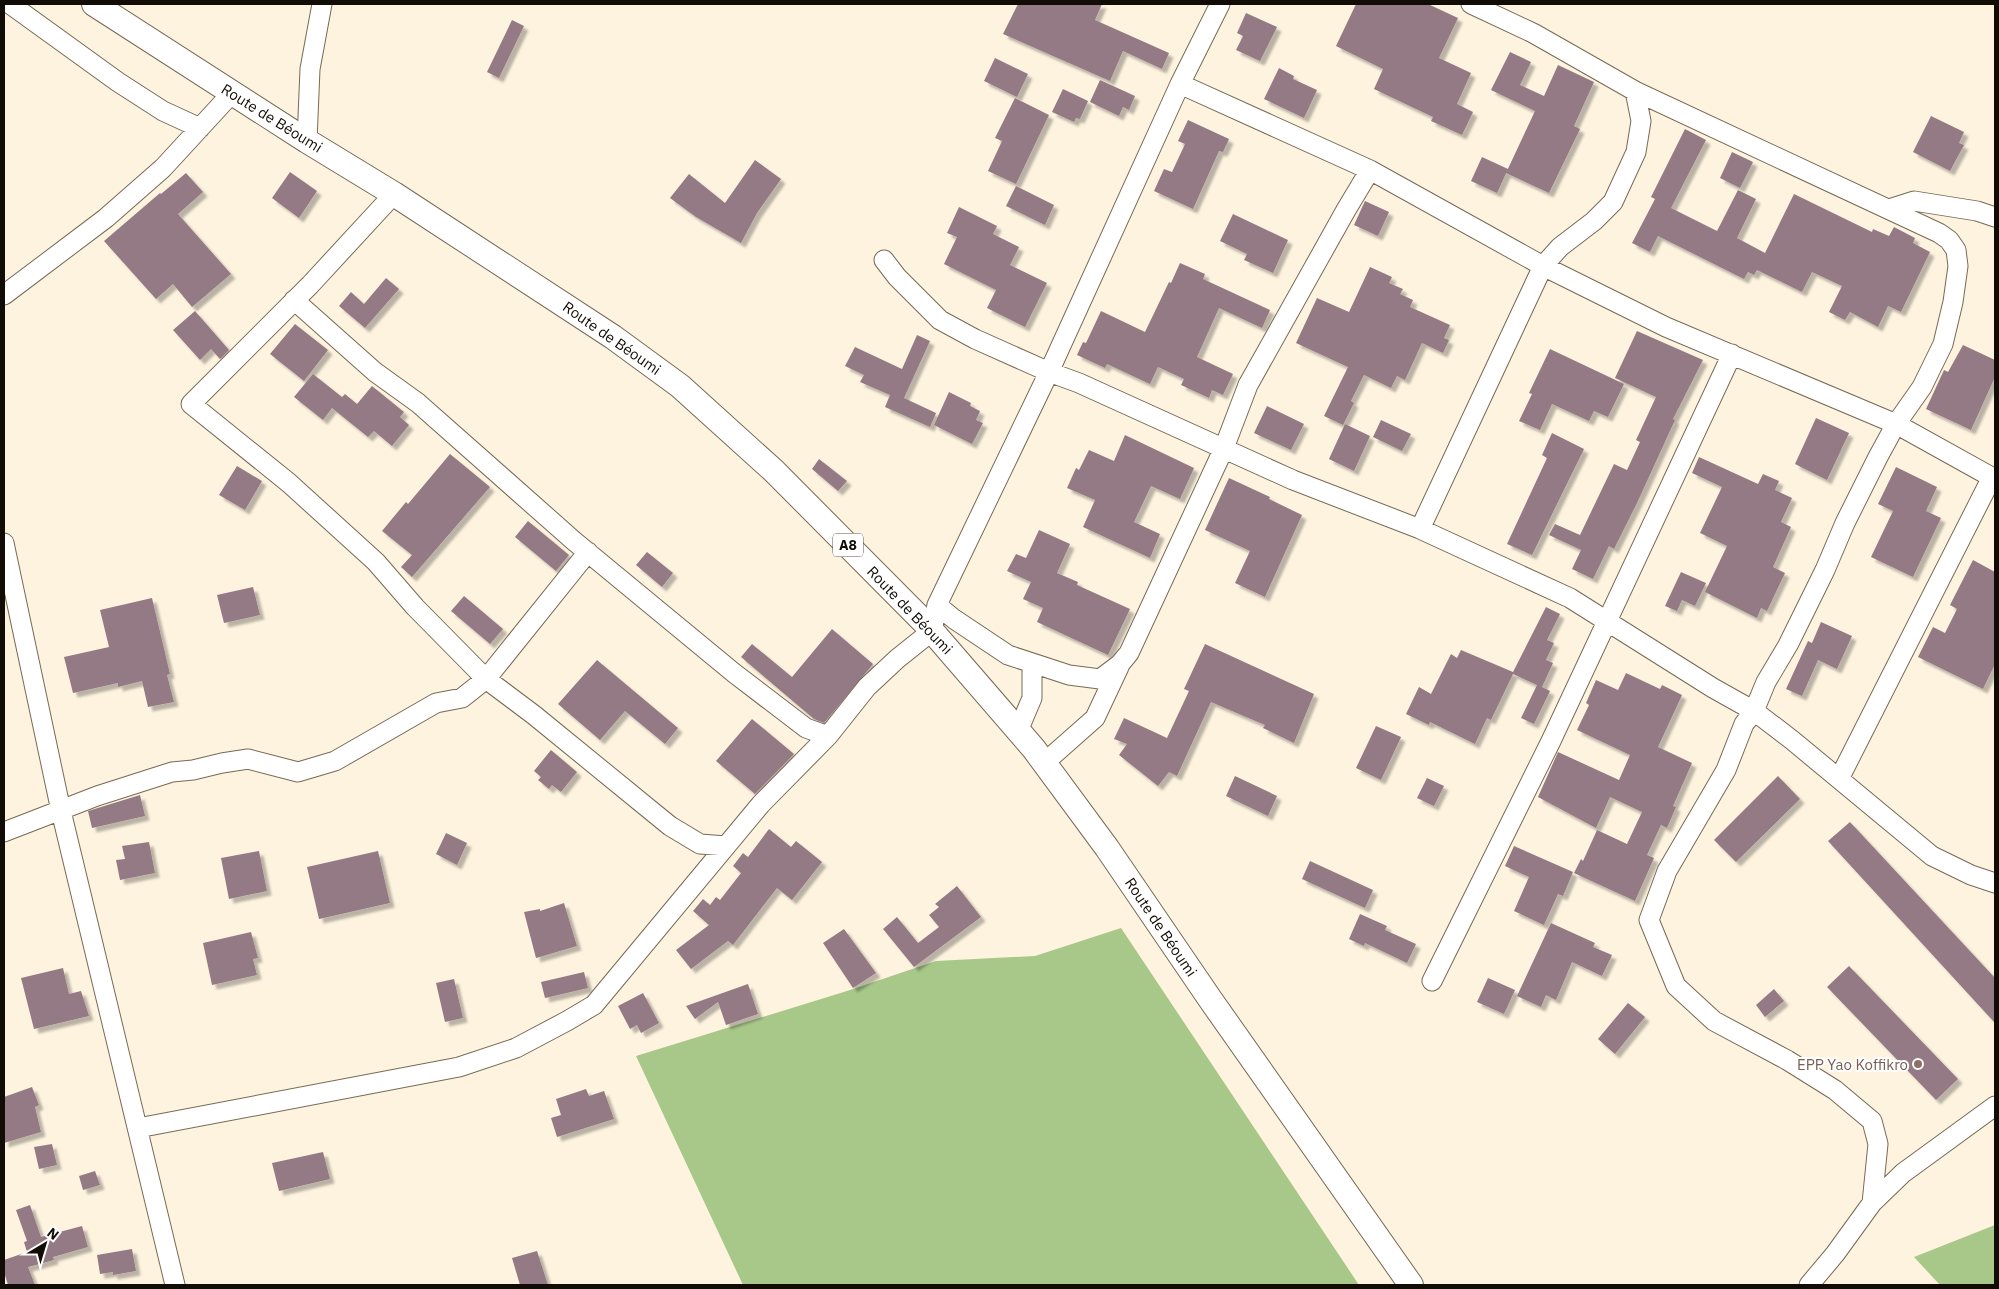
<svg xmlns="http://www.w3.org/2000/svg" width="1999" height="1289" font-family="'IBM Plex Sans',sans-serif">
	<defs>
		<filter id="shadow"><feDropShadow dx="4.5" dy="4.5" stdDeviation="1" flood-color="#0004"/></filter>
	</defs>
	<rect width="100%" height="100%" fill="#fef3df"/>
	<path fill="#a7c889" d="M1121 928 1359 1285H743L636 1056 847 991 936 961 1035 956Z
		M1995 1225V1285H1940L1914 1257Z"/>
	<path fill="#947a84" filter="url(#shadow)" d="M1018 4H1102L1095 20 1169 53 1162 69 1123 51 1110 81 1003 34Z
		M1356 4H1428L1458 18 1439 58 1471 73 1457 104 1473 112 1462 135 1431 121 1433 117 1374 89 1383 69 1336 46Z
		M1246 13 1277 27 1260 61 1236 50 1243 36 1237 33Z
		M512 20 524 26 499 78 487 72Z
		M1510 52 1531 62 1520 85 1544 96 1558 65 1594 82 1574 126 1580 129 1549 193 1506 173 1535 111 1491 90Z
		M995 58 1028 74 1017 97 984 81Z
		M1279 68 1294 76 1293 79 1317 90 1304 118 1264 99Z
		M1100 80 1135 96 1129 110 1123 107 1119 116 1090 102Z
		M1063 89 1088 101 1080 119 1076 118 1074 122 1052 112Z
		M1015 98 1049 115 1016 184 988 171 1002 141 995 138Z
		M1931 116 1964 132 1959 143 1964 145 1950 171 1913 152Z
		M1188 120 1229 139 1223 152 1219 151 1193 209 1154 191 1164 169 1172 172 1185 144 1178 141Z
		M1685 129 1706 140 1671 208 1717 231 1738 190 1756 199 1737 238 1765 253 1794 194 1872 232 1873 229 1889 236 1894 227 1915 238 1913 243 1930 252 1901 312 1888 306 1878 327 1850 312 1845 320 1829 312 1842 286 1812 272 1802 292 1757 270 1754 275 1748 272 1744 279 1658 236 1650 252 1632 243 1655 199 1651 197Z
		M1732 152 1753 162 1740 188 1720 178Z
		M1482 157 1508 169 1497 193 1471 181Z
		M755 160 781 179 757 213 741 243 696 217 670 198 689 174 725 203Z
		M290 172 317 191 299 218 272 198Z
		M186 173 203 192 178 214 231 274 192 307 173 284 156 299 104 241 160 193 161 194Z
		M1016 186 1054 205 1045 225 1006 206Z
		M1365 201 1389 212 1378 236 1354 225Z
		M959 207 997 226 993 234 1019 247 1010 265 1047 283 1025 327 987 308 996 290 944 264 957 237 947 233Z
		M1233 214 1288 240 1273 273 1244 260 1247 254 1220 241Z
		M1180 263 1205 274 1203 279 1270 310 1262 328 1219 308 1197 357 1233 374 1223 395 1212 390 1209 398 1181 385 1184 379 1158 367 1150 384 1107 364 1105 368 1077 355 1083 342 1086 343 1101 311 1145 332 1169 282 1171 283Z
		M1370 267 1392 277 1389 283 1403 289 1400 294 1413 300 1410 307 1450 325 1444 338 1449 340 1443 353 1422 343 1405 380 1397 376 1391 388 1364 375 1351 401 1354 403 1343 425 1324 416 1348 367 1296 343 1317 298 1349 312Z
		M386 278 399 289 365 328 339 306 351 292 364 304Z
		M195 311 229 350 220 359 211 349 200 360 173 330Z
		M295 324 328 350 304 381 270 354Z
		M1637 331 1703 360 1673 419 1675 420 1637 503 1614 549 1609 546 1593 579 1572 569 1581 550 1549 535 1555 524 1580 535 1614 464 1627 470 1640 442 1636 440 1656 397 1615 378Z
		M917 335 930 341 904 398 936 413 930 427 885 407 890 395 860 382 864 375 845 366 855 347 902 369Z
		M1963 345 1995 360V377L1971 430 1926 409 1944 370 1948 372Z
		M1550 349 1624 384 1608 417 1594 411 1589 421 1552 404 1540 430 1519 421 1532 394 1529 393Z
		M313 374 342 397 345 394 357 404 372 386 404 412 400 417 409 425 392 446 374 431 368 437 332 408 323 420 294 397Z
		M949 392 971 403 970 406 980 411 976 420 983 423 972 444 934 425Z
		M1267 406 1304 424 1291 450 1254 433Z
		M1816 418 1849 433 1827 480 1795 464Z
		M1381 420 1411 434 1402 451 1373 437Z
		M1345 424 1370 436 1354 471 1329 459Z
		M1552 433 1584 449 1532 555 1507 544 1547 458 1542 455Z
		M1125 435 1194 468 1180 499 1151 486 1134 522 1160 534 1150 558 1083 527 1095 500 1067 488 1076 468 1079 470 1089 450 1114 461Z
		M450 454 490 487 412 577 401 567 412 555 382 531 406 502 408 504Z
		M1699 457 1758 484 1763 474 1779 481 1775 490 1792 498 1781 522 1791 527 1773 567 1785 573 1767 611 1761 608 1757 618 1705 592 1727 546 1700 533 1722 487 1692 473Z
		M819 459 847 481 838 491 812 469Z
		M237 466 262 481 245 510 219 495Z
		M1896 467 1937 487 1926 511 1941 518 1913 577 1871 557 1893 511 1878 504Z
		M1229 478 1270 497 1269 499 1302 515 1265 597 1235 583 1250 551 1205 530Z
		M528 521 569 555 556 571 515 537Z
		M1039 530 1070 544 1057 573 1078 582 1077 585 1130 609 1108 655 1037 622 1043 608 1023 599 1031 582 1007 571 1016 554 1026 558Z
		M647 552 673 573 662 587 636 565Z
		M1973 560 1995 572V664L1983 689 1918 657 1933 627 1945 633 1957 609 1950 605Z
		M1681 572 1706 583 1695 606 1682 600 1677 611 1665 606Z
		M253 587 260 615 224 623 217 595Z
		M464 596 503 629 490 644 451 611Z
		M152 598 170 674 167 675 174 702 148 707 142 681 118 687V683L73 693 64 657 109 647 100 610Z
		M1546 607 1560 614 1547 640 1554 643 1546 660 1553 663 1542 687 1550 691 1534 724 1521 718 1537 685 1513 674 1491 720 1487 718 1475 744 1430 722 1429 725 1406 714 1419 687 1431 694 1451 654 1457 658 1461 650 1513 672Z
		M1821 622 1852 636 1837 669 1818 660 1802 696 1786 689 1808 641 1812 643Z
		M832 629 873 664 824 723 814 719 741 657 752 644 792 677Z
		M1205 644 1314 694 1294 743 1263 728 1265 725 1211 702 1177 776 1169 772 1158 786 1119 755 1127 744 1114 739 1124 718 1167 738 1189 691 1184 689Z
		M597 660 678 728 665 744 625 711 600 740 558 704Z
		M1626 673 1660 689 1662 685 1682 695 1658 747 1692 763 1673 806 1676 807 1667 828 1661 825 1647 855 1654 858 1635 901 1574 873 1581 859 1583 861 1597 830 1627 844 1642 812 1610 797 1596 828 1538 797 1558 752 1619 780 1630 755 1577 730 1589 705 1586 703 1596 680 1618 690Z
		M752 719 794 754 755 794 716 761Z
		M1376 726 1401 737 1381 780 1356 768Z
		M551 750 577 772 561 792 552 785 549 789 538 780 541 777 534 771Z
		M1235 776 1277 796 1268 816 1226 796Z
		M1778 776 1800 799 1736 862 1714 840Z
		M1427 778 1444 786 1434 806 1417 798Z
		M140 795 145 816 92 828 88 811Z
		M1850 822 1995 978V1023L1828 841Z
		M769 829 791 847 796 841 822 862 792 900 777 888 733 945 728 941 691 969 676 950 709 925 693 911 703 899 710 905 716 897 720 900 741 873 733 866 743 853 748 857Z
		M446 833 467 843 457 865 436 854Z
		M149 842 155 873 120 880 116 860 125 859 122 846Z
		M1514 846 1573 872 1563 896 1558 894 1544 925 1514 911 1529 877 1505 866Z
		M259 851 267 891 229 899 221 858Z
		M378 851 390 903 319 919 307 867Z
		M1310 861 1373 890 1365 908 1302 879Z
		M957 886 981 917 914 967 883 929 897 917 918 943 939 927 929 915 939 907 935 904Z
		M564 903 577 946 536 958 524 912 540 909V911Z
		M1360 914 1387 926 1385 930 1416 944 1407 963 1365 943 1364 946 1349 939Z
		M1551 923 1595 943 1593 947 1612 955 1602 976 1572 962 1556 1000 1546 995 1541 1007 1517 996Z
		M844 929 876 973 853 988 823 943Z
		M251 932 258 958 253 959 257 975 212 985 203 943Z
		M1849 966 1958 1079 1936 1100 1827 987Z
		M63 968 69 994 81 991 89 1016 34 1029 21 978Z
		M584 972 588 988 545 998 541 982Z
		M1488 978 1515 990 1504 1014 1477 1002Z
		M454 979 463 1018 445 1022 436 983Z
		M748 984 758 1014 726 1025 718 1002 695 1019 686 1006Z
		M1774 989 1784 1001 1765 1017 1756 1005Z
		M643 993 659 1023 641 1033 637 1025 630 1029 618 1006Z
		M1628 1003 1645 1017 1615 1054 1598 1039Z
		M32 1087 39 1105 35 1107 41 1132 4 1143V1097Z
		M586 1089 589 1096 604 1091 614 1119 557 1137 551 1118 561 1115 556 1099Z
		M52 1144 57 1165 39 1169 34 1147Z
		M323 1152 330 1179 279 1191 272 1163Z
		M95 1171 100 1185 83 1190 79 1176Z
		M30 1205 41 1237 82 1226 88 1247 53 1257 54 1260 28 1267 35 1285H8L4 1272V1260L27 1252 24 1242 27 1241 16 1210Z
		M132 1249 136 1271 113 1275V1272L100 1274 97 1255Z
		M537 1251 548 1285H520L512 1258Z"/>
	<g fill="none" stroke-linecap="round" stroke-linejoin="round">
		<defs>
			<path id="minor" d="M10 4 118 82 163 111 200 128
				M1471 4 1533 33 1635 91 1939 233 1949 240 1956 250 1958 266 1953 302 1943 344 1922 387 1896 424 1878 457 1845 523 1825 570 1788 645 1766 682 1754 711 1744 724 1726 770 1667 871 1649 920 1676 986 1714 1021 1787 1060 1835 1090 1872 1121 1878 1144 1872 1203
				M1180 84 1370 170 1543 266 1666 327 1896 424 1995 479
				M307 141 310 69 322 4
				M394 194 310 285 191 404 289 483 376 562 415 607 486 679 534 715 670 826 700 844 726 846
				M1889 209 1914 201 1977 211 1995 217
				M884 260 897 277 940 320 975 339 1049 372 1079 383 1293 480 1420 529 1570 598 1713 688 1754 711 1792 740 1932 856 1971 875 1995 883
				M4 295 106 218 163 168 232 93
				M294 300 375 372 418 403 574 541 734 673 806 728 828 736
				M1420 529 1543 266 1560 247 1594 221 1613 202 1636 152 1641 121 1635 91
				M4 543 61 811 175 1285
				M937 605 954 619 1008 655 1069 675 1100 679 1120 664 1129 653 1224 448 1248 385 1346 210 1370 170
				M1018 731 1032 698V663
				M1044 763 1095 718 1119 667
				M1839 779 1992 477
				M4 832 97 796 172 772 193 770 222 763 248 759 298 772 335 761 436 703 462 698 486 679 588 552
				M1432 981 1551 741 1732 354
				M138 1128 459 1067 516 1048 567 1021 594 1005 761 804 828 736 867 687 897 659 932 631 937 605 1049 372 1180 84 1220 4
				M1809 1285 1835 1254 1872 1203 1903 1173 1995 1106"/>
			<path id="major" d="M94 4 307 141 394 194 613 337 680 386 774 471 926 624 1034 749 1107 848 1210 999 1411 1285"/>
		</defs>
		<use href="#minor" stroke="#776a55" stroke-width="21"/>
		<use href="#major" stroke="#776a55" stroke-width="26"/>
		<use href="#minor" stroke="#fff" stroke-width="19"/>
		<use href="#major" stroke="#fff" stroke-width="24"/>
	</g>
	<circle fill="#8d6e63" stroke="#fff" stroke-width="2" cx="1918" cy="1064" r="5"/>
	<g text-anchor="middle" dominant-baseline="central" stroke-width="4" stroke-linejoin="round" paint-order="stroke">
		<rect fill="#fff" stroke="#585550" stroke-width="1" x="833" y="533.5" width="30" height="23" rx="4"/>
		<g font-size="14" font-weight="bold" fill="#110c05">
			<text x="848" y="545">A8</text>
		</g>
		<g font-size="15" fill="#110c05" stroke="#fff">
			<text transform="translate(272 118) rotate(32)">Route de Béoumi</text>
			<text transform="translate(612 338) rotate(35)">Route de Béoumi</text>
			<text transform="translate(910 610) rotate(46)">Route de Béoumi</text>
			<text transform="translate(1161 927) rotate(56)">Route de Béoumi</text>
		</g>
		<g font-size="15" fill="#785e54" stroke="#fff" text-anchor="end">
			<text x="1908" y="1064">EPP Yao Koffikro</text>
		</g>
	</g>
	<rect width="1999" height="1289" fill="none" stroke="#110c05" stroke-width="10"/>
	<g transform="translate(45 1244) rotate(38)" stroke="#ffffff" stroke-width="4" paint-order="stroke">
	<path d="M0-4L9 19L0 12L-9 19Z" fill="#110c05"/>
	<text y="-8" font-size="14" font-weight="bold" text-anchor="middle" fill="#110c05">N</text>
	</g>
</svg>
